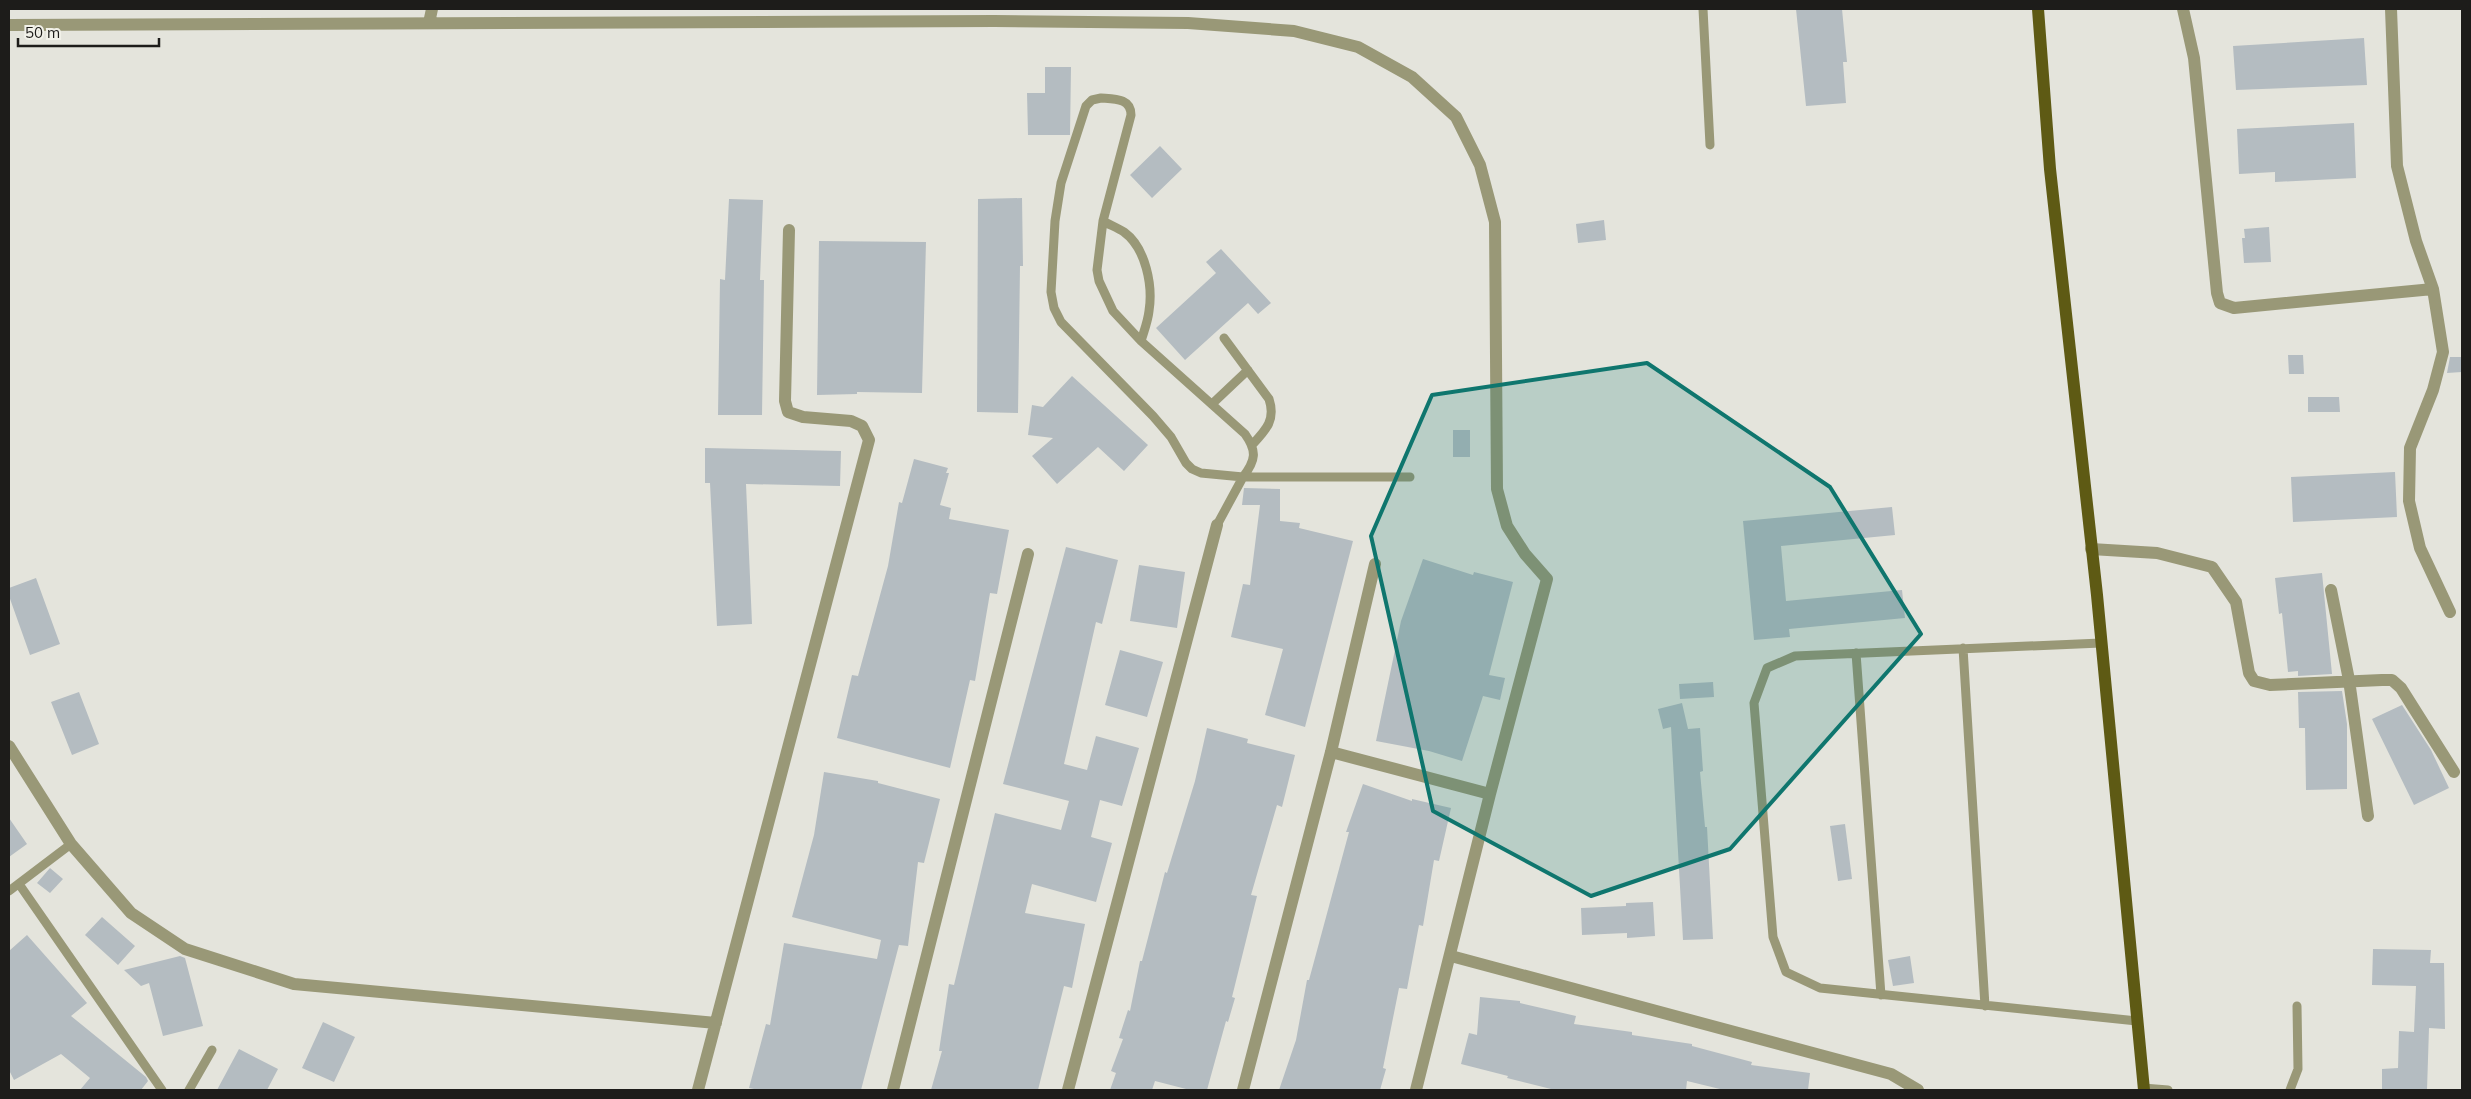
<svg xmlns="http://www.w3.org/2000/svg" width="2471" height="1099" font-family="Mulish,sans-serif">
	<rect width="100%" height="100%" fill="#e4e4dc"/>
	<path fill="#b4bcc1" d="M1796 9H1842L1847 62H1843L1846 103 1806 106Z
		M2364 38 2367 85 2236 90 2233 46Z
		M1045 67H1071L1070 135H1028L1027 93H1045Z
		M2354 123 2356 178 2275 182V172L2239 174 2237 129Z
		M1160 146 1182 169 1152 198 1130 175Z
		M1022 198 1023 266H1020L1018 413 977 412 978 199Z
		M729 199 763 200 760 280H764L762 415H718L720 279 725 280Z
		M1604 220 1606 240 1578 243 1576 224Z
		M2269 227 2271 262 2244 263 2242 238H2245L2244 229Z
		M819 241 926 242 922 393 857 392V394L817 395Z
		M1221 249 1271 303 1258 314 1248 303 1185 360 1156 328 1216 273 1206 262Z
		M2288 355H2303L2304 374H2289Z
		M2450 357H2462V372L2447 373Z
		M1072 376 1148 445 1124 471 1098 447 1057 484 1032 456 1053 438 1028 435 1032 405 1043 407Z
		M2308 397H2339L2340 412H2308Z
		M1453 430H1470V457H1453Z
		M705 448 841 451 840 486 746 484 752 624 717 626 710 483H705Z
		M914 459 948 468 946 473H949L940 505 951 508 949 519 1009 530 997 594 990 593 975 681 970 680 950 768 837 738 852 675 858 676 888 566 899 502 902 503Z
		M2395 472 2397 517 2293 522 2291 477Z
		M1244 488 1280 489V521L1300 523 1299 528 1353 541 1305 727 1265 715 1283 649 1231 637 1243 584 1250 585 1260 505H1242Z
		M1892 507 1895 535 1781 546 1786 601 1902 590 1905 618 1789 629 1790 637 1754 640 1743 521Z
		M1066 547 1118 560 1102 624 1096 622 1064 764 1087 770 1096 736 1139 748 1122 806 1100 800 1091 837 1112 843 1096 902 1032 884 1025 913 1085 924 1072 988 1064 986 1038 1090H931L942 1051H939L949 984 954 985 995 813 1061 830 1069 801 1003 784Z
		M1423 559 1473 575 1474 572 1513 582 1489 675 1505 678 1500 700 1483 696 1462 761 1429 751 1376 741 1401 621Z
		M1139 565 1185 572 1177 628 1130 621Z
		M2322 573 2332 674 2298 676V671L2288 672 2282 613 2279 614 2275 578Z
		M36 578 60 644 30 655 9 596V588Z
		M1120 650 1163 662 1147 717 1105 705Z
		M1713 682 1714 697 1680 699 1679 684Z
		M2342 691 2347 724V789L2306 790 2305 728H2299L2298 692Z
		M79 692 99 744 72 755 51 702Z
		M1682 703 1688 729 1700 728 1703 771 1700 772 1705 827H1707L1713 939 1683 940 1671 727 1663 729 1658 709Z
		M2402 705 2431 750 2449 788 2414 805 2372 719Z
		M1207 728 1248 739 1247 743 1295 755 1282 807 1277 805 1251 895 1257 896 1232 997 1235 998 1228 1022 1226 1021 1207 1090H1190L1155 1081 1152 1090H1110L1116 1073 1111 1071 1123 1039 1119 1038 1128 1010 1130 1011 1140 961H1142L1165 872 1167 873 1195 781Z
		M824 772 878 781V783L940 799 924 863 918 862 908 946 899 945 861 1090H759L749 1088 766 1024 770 1025 784 943 877 959 881 940 792 917 814 835Z
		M1363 784 1412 801V799L1451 808 1439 861 1434 860 1423 926 1419 925 1407 989 1399 988 1383 1068 1386 1069 1380 1090H1279L1296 1040 1307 980H1309L1349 832H1346Z
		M9 818 27 844 9 857Z
		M1845 824 1852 879 1838 881 1830 826Z
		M50 868 63 879 50 893 37 883Z
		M1653 902 1655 936 1627 938V933L1582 935 1581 908 1626 906V903Z
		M102 917 135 946 118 965 85 935Z
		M27 935 87 1003 71 1016 146 1077 148 1081 141 1090H80L90 1078 61 1054 14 1080 9 1070V951Z
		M2373 949 2431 950 2430 963H2444L2445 1029 2429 1028 2427 1090H2382V1069L2398 1068 2399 1031 2414 1032 2416 986 2372 985Z
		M180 956 185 958 203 1026 163 1036 149 983 141 986 124 970Z
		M1910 956 1914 983 1893 986 1888 960Z
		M1480 997 1520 1001V1003L1576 1016 1574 1024 1632 1032V1035L1692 1044V1046L1752 1062 1751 1065 1810 1073 1808 1090H1724L1687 1081 1686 1090H1555L1507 1078 1508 1076 1461 1064 1469 1033 1477 1035Z
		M323 1022 355 1037 334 1082 302 1068Z
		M239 1049 278 1069 267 1090H217Z"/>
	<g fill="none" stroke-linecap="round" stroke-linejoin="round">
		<path stroke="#999877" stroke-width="9" d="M1703 9 1710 145
			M1101 98C1114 99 1131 98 1131 115L1103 221 1097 270 1099 281 1113 311 1141 341 1245 434C1257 451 1256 460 1243 477L1201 473 1192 469 1186 463 1171 437 1153 416 1061 322 1054 308 1051 292 1055 221 1061 183 1086 106 1092 100Z
			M1103 221C1110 225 1118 228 1124 232 1146 248 1153 286 1149 311 1148 321 1144 331 1141 341
			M1224 338 1269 399C1276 420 1266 430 1252 445
			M1212 404 1248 370
			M1217 525 1243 477H1410
			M2101 643 1795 656 1767 668 1754 703 1773 937 1786 972 1820 988 2137 1021
			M1963 648 1985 1006
			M1856 653 1881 995
			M19 884 162 1090
			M9 891 71 844
			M2143 1088 2168 1090
			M189 1090 212 1050
			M2290 1090 2298 1069 2297 1006"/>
		<path stroke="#999877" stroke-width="12" d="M2183 9 2194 58 2217 293 2220 303 2234 308 2433 289
			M2391 9 2397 166 2416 241 2433 289 2443 352 2433 390 2410 448 2409 501 2420 548 2450 612
			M429 23 432 9
			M9 25 994 21 1188 23 1294 31 1358 47 1412 77 1456 117 1480 165 1495 222 1497 489 1507 526 1525 554 1547 579 1490 794 1416 1090
			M2091 549 2157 553 2212 567 2236 602 2249 673 2254 681 2270 685 2382 680H2392L2401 688 2454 772
			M2331 590 2349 680 2368 816
			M9 746 71 844 131 913 185 949 294 984 716 1023
			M1331 752 1490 794
			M1451 956 1891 1074 1918 1090
			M698 1090 869 440 862 426 851 421 803 417 788 412 785 401 789 230
			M893 1090 1028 554
			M1068 1090 1217 525
			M1243 1090 1331 752 1375 564"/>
		<path stroke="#5e5a14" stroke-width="12" d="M2038 9 2050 169 2097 595 2144 1090"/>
	</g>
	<path fill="#0f766e" fill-opacity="0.2" stroke="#0f766e" stroke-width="4" stroke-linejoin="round" d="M1647 363 1830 487 1921 634 1730 849 1591 896 1433 811 1371 536 1432 395Z"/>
	<rect width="2471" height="1099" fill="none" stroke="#1d1c1a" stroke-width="20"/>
	<path d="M18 38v8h141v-8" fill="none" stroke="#1d1c1a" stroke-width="2.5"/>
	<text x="25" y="38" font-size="15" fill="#1d1c1a" stroke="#f1f1e9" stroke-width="4" paint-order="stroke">50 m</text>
</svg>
